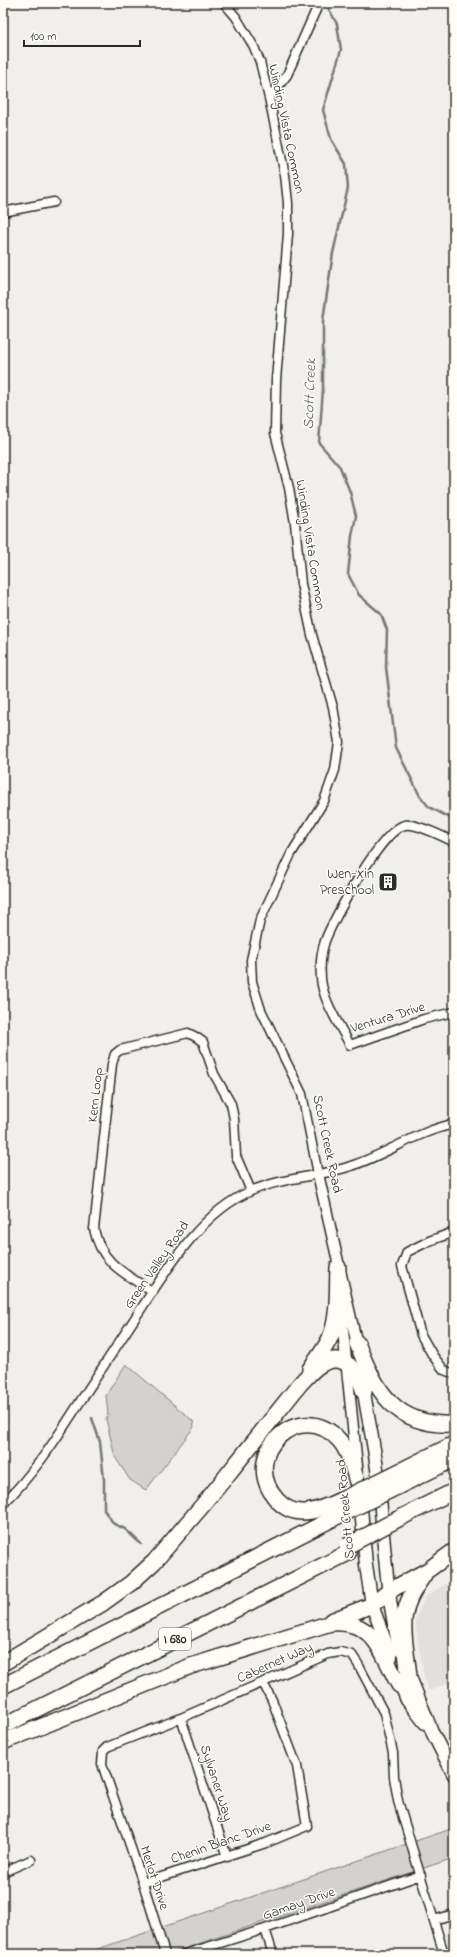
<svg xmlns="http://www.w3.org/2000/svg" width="457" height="1957" font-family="'Indie Flower',sans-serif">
	<rect width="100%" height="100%" fill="#f0efeb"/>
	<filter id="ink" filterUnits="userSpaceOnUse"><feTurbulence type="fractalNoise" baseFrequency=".025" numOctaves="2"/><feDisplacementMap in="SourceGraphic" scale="8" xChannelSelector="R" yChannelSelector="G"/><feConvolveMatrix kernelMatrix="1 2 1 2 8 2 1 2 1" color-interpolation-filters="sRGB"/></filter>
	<g filter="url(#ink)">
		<path fill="#e1e0dc" d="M454 1579V1681L429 1691 424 1678 415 1621 425 1597Z"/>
		<path fill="#d3d2cf" stroke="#7f7e7d" d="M126 1364 193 1421 194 1427 146 1490 130 1480 115 1457 106 1419 108 1414 106 1395Z
			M454 1828V1858L427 1867 168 1954H83Z"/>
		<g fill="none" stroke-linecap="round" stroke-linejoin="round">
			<path stroke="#777775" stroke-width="2.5" d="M326 4 337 24 341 50 323 110 331 139 346 164 348 188 333 253 323 320V389L319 443 340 467 350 492 356 516 352 536 348 574 359 595 381 614 387 630 386 667 396 748 420 796 429 807 454 820
				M92 1418 100 1442 104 1480V1510L114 1524 125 1529 141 1544"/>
			<defs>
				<path id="minor" d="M224 3 236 17 254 47 260 62 269 98 285 175 288 203V234L276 380 275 433 289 488 295 523 301 584 312 635 333 707 339 742 335 770 324 801 291 854 260 920 251 960 252 982 261 1010 302 1094 318 1174
					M269 98 287 75 319 3
					M3 212 54 202
					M454 842C444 837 416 823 405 825 382 829 333 919 325 941 321 953 320 966 321 978 322 999 340 1026 350 1045L424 1019 454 1012
					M454 1232 429 1241 407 1252 402 1266 421 1335 433 1356 444 1370 454 1374
					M153 1292C126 1274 101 1264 94 1229L112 1064 115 1054 120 1050 188 1033 196 1037 203 1042 214 1074 231 1104 234 1119 236 1156 251 1191
					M3 1504C33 1474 53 1444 76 1408 97 1376 118 1344 139 1312 168 1268 201 1212 251 1191 283 1177 319 1177 351 1166 388 1154 415 1132 454 1124
					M181 1718 227 1857
					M3 1872 31 1860
					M143 1883 266 1843 307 1826 297 1766 272 1700 263 1683
					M434 1920 454 1914
					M265 1929 273 1954
					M165 1954 143 1883 102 1764 103 1751 107 1747 181 1718 328 1654 340 1652 352 1655 358 1664 384 1713 393 1753 394 1777 398 1801 444 1954
					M185 1954 265 1929 421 1875"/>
				<path id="tertiary" d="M318 1174 358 1349
					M341 1311 357 1466"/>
				<path id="secondary" d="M364 1392C368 1420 375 1448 378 1477 384 1534 385 1594 400 1650
					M360 1497 366 1565 372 1605 391 1657
					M406 1667 433 1734 454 1775
					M397 1676 407 1700 425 1723"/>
				<path id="motorway" d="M357 1343C376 1391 395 1427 454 1424
					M310 1369C317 1359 325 1349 330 1338 339 1317 337 1290 338 1267
					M394 1474 454 1444
					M397 1487 454 1459
					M341 1500C320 1510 296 1521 277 1500 237 1454 301 1397 339 1440 350 1452 353 1470 358 1485
					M398 1519 454 1491
					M331 1621 372 1605 389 1591 428 1570 454 1551
					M3 1663 103 1603 131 1583 154 1562 208 1499 300 1384C306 1378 312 1370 320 1365 344 1350 358 1371 364 1392
					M409 1676C404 1631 395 1613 424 1575
					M3 1686 342 1514
					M3 1726 348 1553
					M3 1742 191 1666 331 1623C375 1619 382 1654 399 1685"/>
			</defs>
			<use href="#minor" stroke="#2b2b2b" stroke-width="11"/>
			<use href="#tertiary" stroke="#2b2b2b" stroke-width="13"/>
			<use href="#secondary" stroke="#2b2b2b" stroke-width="15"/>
			<use href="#motorway" stroke="#2b2b2b" stroke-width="18"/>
			<use href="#minor" stroke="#fdfcf7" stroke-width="8"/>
			<use href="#tertiary" stroke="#fdfcf7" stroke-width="10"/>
			<use href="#secondary" stroke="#fdfcf7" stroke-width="12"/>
			<use href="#motorway" stroke="#fdfcf7" stroke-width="15"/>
			<defs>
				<path id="motorway-bridge" d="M341 1500 394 1474
					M342 1514 397 1487
					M347 1546 398 1519"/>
			</defs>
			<use href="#motorway-bridge" stroke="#2b2b2b" stroke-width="18" stroke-linecap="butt"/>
			<use href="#motorway-bridge" stroke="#fdfcf7" stroke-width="15"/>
		</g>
	</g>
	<defs>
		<symbol id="building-square" viewBox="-11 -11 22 22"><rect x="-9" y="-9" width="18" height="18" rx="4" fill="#2b2b2b" stroke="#fdfcf7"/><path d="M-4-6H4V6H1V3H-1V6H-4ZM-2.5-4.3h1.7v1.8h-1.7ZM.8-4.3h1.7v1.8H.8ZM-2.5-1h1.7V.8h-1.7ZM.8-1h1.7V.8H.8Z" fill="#fff"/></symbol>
	</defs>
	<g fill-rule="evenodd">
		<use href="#building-square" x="377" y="871" width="22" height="22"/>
	</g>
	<g text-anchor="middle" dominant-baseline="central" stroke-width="3" stroke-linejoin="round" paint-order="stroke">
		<rect fill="#fdfcf7" stroke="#6a6a68" stroke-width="1" x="159" y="1628" width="32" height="22" rx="3"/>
		<g font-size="13" font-weight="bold" fill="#2b2b2b">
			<text x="175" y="1639">I 680</text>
		</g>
		<g font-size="14" fill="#2b2b2b" stroke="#fdfcf7">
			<text transform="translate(286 129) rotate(78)">Winding Vista Common</text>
			<text transform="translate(310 545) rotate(81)">Winding Vista Common</text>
			<text transform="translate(388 1018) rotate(-17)">Ventura Drive</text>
			<text transform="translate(96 1095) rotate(-84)">Kern Loop</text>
			<text transform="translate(327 1144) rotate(78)">Scott Creek Road</text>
			<text transform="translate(157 1265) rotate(-55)">Green Valley Road</text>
			<text transform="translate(346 1509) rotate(-95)">Scott Creek Road</text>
			<text transform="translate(275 1663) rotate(-24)">Cabernet Way</text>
			<text transform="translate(216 1783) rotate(72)">Sylvaner Way</text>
			<text transform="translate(221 1843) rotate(-19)">Chenin Blanc Drive</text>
			<text transform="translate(154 1878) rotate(72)">Merlot Drive</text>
			<text transform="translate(299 1904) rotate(-19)">Gamay Drive</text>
		</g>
		<g font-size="14" fill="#2b2b2b" stroke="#fdfcf7" text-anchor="end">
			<text x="374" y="874">Wen-Xin<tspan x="374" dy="16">Preschool</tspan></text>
		</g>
		<g font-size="15" font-style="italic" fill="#575756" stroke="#fdfcf7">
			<text transform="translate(310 394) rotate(-88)">Scott Creek</text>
		</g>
	</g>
	<rect width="457" height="1957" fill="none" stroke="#fdfcf7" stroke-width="16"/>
	<rect x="8" y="8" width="441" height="1941" fill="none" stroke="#2b2b2b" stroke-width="1.5" filter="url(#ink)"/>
	<path d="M24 40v6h116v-6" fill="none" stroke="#2b2b2b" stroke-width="2"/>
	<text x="30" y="40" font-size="12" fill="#2b2b2b" stroke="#fdfcf7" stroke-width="3" paint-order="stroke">100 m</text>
</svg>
